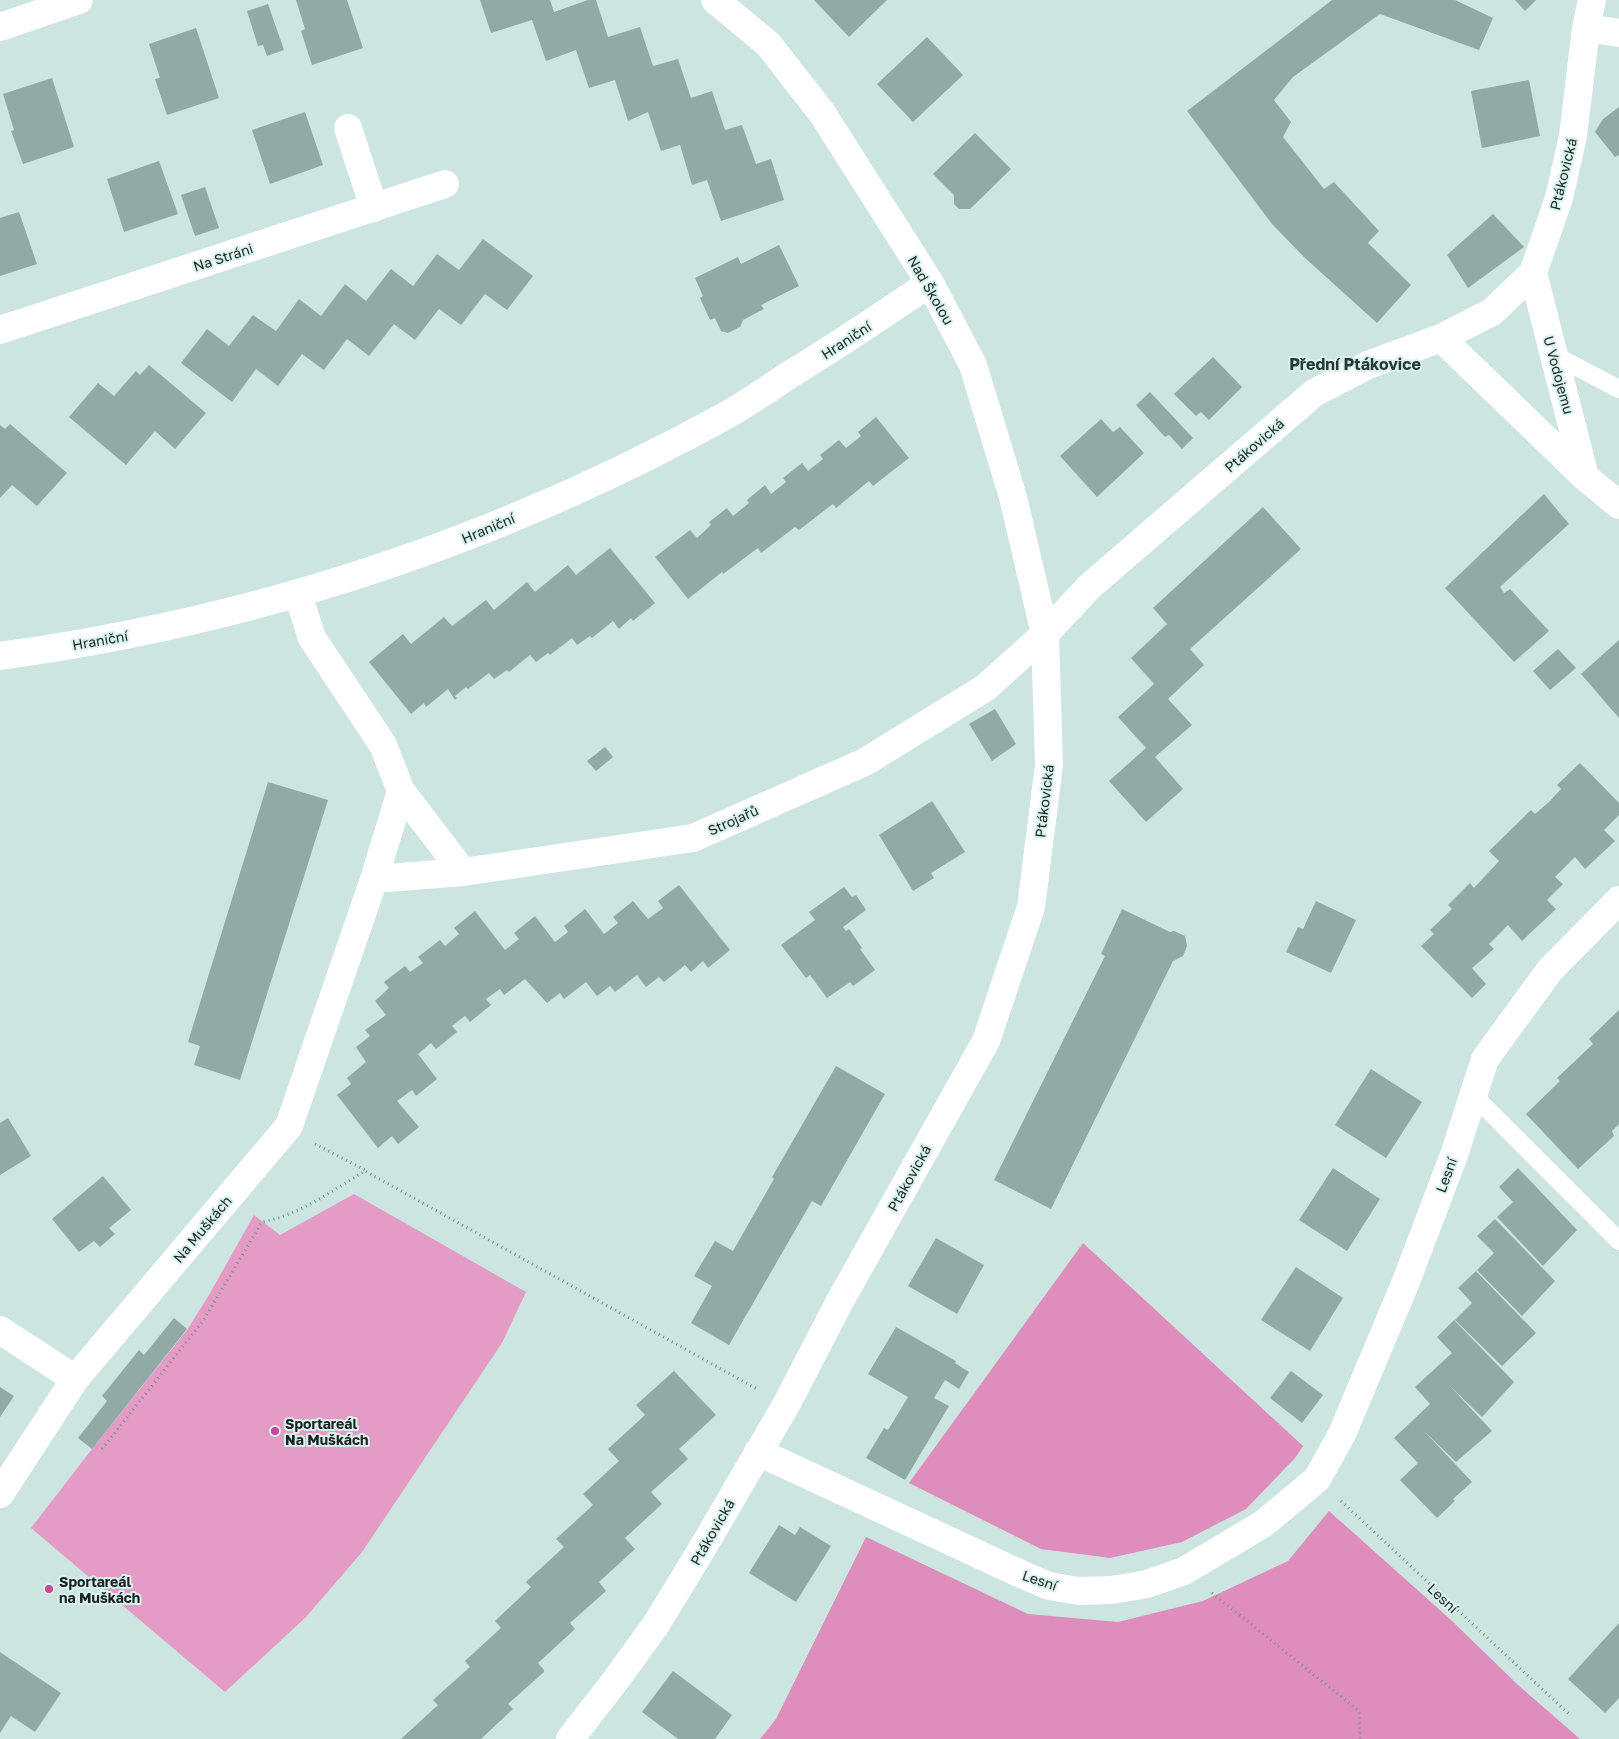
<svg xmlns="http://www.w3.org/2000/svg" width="1619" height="1739" font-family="'Golos Text',sans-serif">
	<rect width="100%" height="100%" fill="#cce5e0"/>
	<path fill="#e49bc6" d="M354 1194 526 1292 502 1343 362 1552 306 1617 225 1692 31 1528 92 1449 187 1330 209 1295 254 1215 280 1235Z"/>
	<path fill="#de8dbd" d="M1083 1243 1303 1446 1295 1458 1246 1509 1182 1542 1110 1558 1041 1549 909 1483Z
		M1329 1511 1451 1620 1518 1685 1580 1739H760L776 1719 866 1537 1028 1614 1118 1622 1203 1601 1288 1561Z"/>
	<path fill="#92aaa5" d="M296 0H347L363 48 312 65 301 31 305 29Z
		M480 0H550L554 12 588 0H596L608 37 640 27 653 66 678 59 691 98 712 91 725 130 742 125 756 164 771 159 784 200 721 221 707 180 692 185 680 145 661 151 648 112 628 121 615 80 589 88 576 50 546 61 532 20 491 33Z
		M814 0H887L849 37Z
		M1332 0H1455L1493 18 1479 50 1380 14 1293 77 1274 100 1291 122 1283 137 1324 189 1334 182 1379 231 1368 243 1411 285 1377 323 1305 258 1272 224 1187 111Z
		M1515 0H1536L1525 11Z
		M268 4 284 50 267 56 263 45 258 46 247 11Z
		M196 28 219 98 167 115 155 79 160 78 149 44Z
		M927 37 963 75 913 122 877 84Z
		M52 78 74 147 23 164 11 131 14 130 3 94Z
		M1529 80 1540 136 1482 148 1471 91Z
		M1619 107V155L1615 157 1595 132 1603 119Z
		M305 112 323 165 270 184 252 130Z
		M975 133 1011 169 970 209H959L954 204V195L933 174Z
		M159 161 178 214 124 232 107 179Z
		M205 187 219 228 195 236 181 195Z
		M19 212 37 264 0 276V218Z
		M1493 214 1524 247 1468 288 1447 255Z
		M483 239 533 276 507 310 485 294 461 325 439 309 415 340 394 324 369 356 347 339 324 370 302 354 278 386 256 369 232 402 181 363 207 329 229 346 253 315 276 331 299 299 321 316 345 284 366 301 391 269 413 286 437 254 459 270Z
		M779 245 799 286 761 305 764 309 743 320 740 327 728 333 721 331 715 318 710 320 700 298 703 296 695 278 738 257 741 264Z
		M1213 357 1242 387 1209 420 1201 412 1196 416 1174 394Z
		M149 365 206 413 175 449 155 431 126 465 69 417 98 383 114 396 136 371 140 375Z
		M1150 392 1193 438 1182 449 1169 435 1165 437 1136 405Z
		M876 417 909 458 873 486 869 481 836 508 833 504 799 530 795 527 761 553 758 548 723 574 722 572 688 599 655 557 690 530 697 538 711 525 709 522 727 508 733 516 749 503 747 500 765 485 771 494 786 482 783 478 802 463 808 471 823 459 820 455 839 440 846 448 861 436 858 432Z
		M1101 419 1113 432 1120 427 1144 453 1097 497 1060 456Z
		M10 424 67 473 37 506 12 485 0 498V425L5 429Z
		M1544 494 1569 524 1500 587 1504 593 1510 589 1549 631 1514 662 1445 588Z
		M1263 507 1301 549 1190 649 1204 665 1168 699 1192 725 1155 757 1183 789 1146 822 1109 781 1146 748 1118 717 1154 684 1131 658 1167 624 1153 608Z
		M610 548 655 603 633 621 631 618 619 629 613 621 592 638 590 636 577 645 572 638 550 655 548 653 536 662 530 655 509 672 507 670 494 679 489 673 468 689 466 687 455 696 457 698 455 700 448 689 426 707 424 703 411 714 369 662 403 634 411 644 444 617 452 626 486 600 494 610 527 582 535 592 568 565 576 575Z
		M1619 640V718L1581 674Z
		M1558 649 1576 668 1550 690 1533 671Z
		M995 709 1016 744 992 761 969 724Z
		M605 747 613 757 596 771 587 761Z
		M1580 763 1619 803V815L1604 830 1615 841 1585 869 1575 857 1555 877 1563 884 1547 900 1556 909 1522 941 1508 925 1489 944 1494 949 1472 968 1486 984 1472 998 1421 946 1434 934 1430 930 1452 909 1448 905 1470 883 1474 888 1499 861 1489 851 1531 810 1535 814 1549 802 1561 789 1557 785Z
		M268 782 328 800 240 1080 194 1065 200 1046 188 1042Z
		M932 801 965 852 931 873 934 878 913 891 879 835Z
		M679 885 730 950 708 968 703 961 691 972 685 965 664 982 659 977 646 987 637 975 615 992 610 986 597 996 586 982 564 999 560 993 547 1003 525 979 504 995 500 989 486 999 491 1005 470 1022 465 1016 452 1026 457 1032 436 1049 431 1043 418 1054 437 1079 416 1096 412 1090 397 1101 419 1127 398 1144 392 1136 378 1148 337 1095 351 1084 347 1078 366 1062 356 1047 370 1036 365 1030 386 1015 375 1001 389 988 384 982 405 966 410 972 423 963 418 957 440 940 445 946 459 934 454 928 475 911 505 950 519 939 514 933 535 916 555 942 568 932 564 926 585 909 604 934 618 923 613 917 633 901 648 919 663 908 658 901Z
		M844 887 852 897 856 895 866 910 843 927 846 931 849 929 862 948 860 949 875 970 853 986 850 982 827 998 810 975 806 978 781 945 815 920 809 912Z
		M1316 901 1356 920 1331 973 1286 952 1298 927 1303 929Z
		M1122 909 1170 932 1174 931 1185 936 1187 946 1183 956 1173 961 1051 1209 994 1180 1105 956 1101 954Z
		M1619 1010V1124L1612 1131 1614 1136 1578 1169 1526 1114 1560 1081 1557 1078 1593 1044 1589 1039Z
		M836 1066 885 1094 821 1206 812 1201 729 1345 691 1323 712 1286 694 1276 715 1241 733 1251 774 1179 772 1177Z
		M1371 1069 1422 1102 1386 1158 1335 1125Z
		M8 1118 31 1156 0 1175V1123Z
		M1333 1168 1380 1199 1347 1251 1299 1220Z
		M1518 1168 1577 1230 1543 1266 1497 1217 1513 1202 1499 1187Z
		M103 1176 131 1210 109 1228 115 1234 100 1247 94 1241 79 1252 52 1219Z
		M1495 1219 1555 1281 1522 1316 1477 1270 1494 1253 1477 1236Z
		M936 1238 984 1265 957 1314 908 1286Z
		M1296 1267 1343 1298 1310 1351 1261 1320Z
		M1476 1271 1536 1333 1502 1366 1455 1320 1472 1303 1458 1288Z
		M174 1318 187 1329 92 1449 78 1438 107 1401 102 1396 139 1350 144 1355Z
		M1454 1320 1514 1382 1482 1417 1449 1385 1492 1431 1456 1462 1424 1431 1472 1482 1453 1499 1455 1501 1437 1518 1400 1480 1418 1463 1394 1438 1430 1404 1415 1387 1452 1353 1437 1337Z
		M896 1327 956 1361 955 1363 969 1372 959 1389 945 1380 934 1398 949 1406 905 1480 866 1458 884 1428 888 1430 908 1397 868 1374Z
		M674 1371 716 1415 679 1449 688 1459 651 1492 662 1504 625 1538 635 1549 599 1582 606 1591 570 1623 575 1629 538 1663 544 1670V1672L508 1704 513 1709 481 1739H401L438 1705 433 1700 470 1667 465 1661 466 1660 501 1628 495 1621 531 1587 526 1582 528 1580 564 1547 556 1539 593 1505 583 1494 619 1461 608 1449 645 1415 636 1405Z
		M1291 1371 1323 1395 1302 1423 1270 1398Z
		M0 1387 14 1396 0 1417Z
		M779 1525 795 1535 800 1527 831 1546 796 1602 749 1573Z
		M1619 1623V1698L1605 1713 1568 1679Z
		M0 1652 61 1693 35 1732 11 1716 0 1733Z
		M673 1671 732 1715 715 1739H678L642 1712Z"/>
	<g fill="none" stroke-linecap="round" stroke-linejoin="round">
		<path stroke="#7b8d8a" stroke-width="3" stroke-dasharray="1 4" stroke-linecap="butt" d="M315 1144 365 1170
			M102 1449 203 1321 262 1222C300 1215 333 1190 365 1171L757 1389
			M1341 1501 1571 1716
			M1212 1593 1359 1711 1360 1739"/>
		<path stroke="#fff" stroke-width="18" d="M1554 355 1619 389
			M1474 1096 1619 1241"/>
		<path stroke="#fff" stroke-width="28" d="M0 27 79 0
			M1586 28 1619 33
			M348 128 374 208
			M1533 273 1585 477
			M0 330 445 184
			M1441 338 1585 477 1619 505
			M298 594 312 638 383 745 401 791 463 872
			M0 656C256 621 498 541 725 416 747 404 768 389 789 375 837 346 883 315 930 283
			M374 879 463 872 693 838 865 762 985 688 1045 634 1013 497 973 365 930 283 822 113 768 44 715 0
			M0 1330 75 1379
			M758 1452 1021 1574 1049 1586 1078 1591 1112 1590 1147 1584 1184 1571 1263 1524 1317 1479 1342 1434 1405 1284 1454 1155 1485 1059 1550 970 1619 900
			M0 1494 75 1379 289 1126 374 879 401 791
			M570 1739 615 1681 655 1626 699 1554 786 1405 840 1301 986 1041 1031 907 1049 765 1045 634 1090 586 1314 393 1368 365 1441 338 1492 312 1533 273 1559 198 1573 136 1586 28 1592 0"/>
	</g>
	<g fill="#c5499a" stroke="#d9f2ed" stroke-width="2">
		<circle cx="275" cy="1431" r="5"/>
		<circle cx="49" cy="1589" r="5"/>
	</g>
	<g text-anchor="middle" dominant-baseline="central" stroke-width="4" stroke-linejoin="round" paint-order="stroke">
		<g font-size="14" fill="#1a2322" stroke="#d9f2ed">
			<text transform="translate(1563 174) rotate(-76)">Ptákovická</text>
			<text transform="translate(223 257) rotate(-18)">Na Stráni</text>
			<text transform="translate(931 290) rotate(60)">Nad Školou</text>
			<text transform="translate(846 340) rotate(-33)">Hraniční</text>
			<text transform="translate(1559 375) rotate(75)">U Vodojemu</text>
			<text transform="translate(1254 445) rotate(-41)">Ptákovická</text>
			<text transform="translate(488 528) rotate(-23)">Hraniční</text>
			<text transform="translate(100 640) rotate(-10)">Hraniční</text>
			<text transform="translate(1044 801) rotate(-83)">Ptákovická</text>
			<text transform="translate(733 820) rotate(-24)">Strojařů</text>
			<text transform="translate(1446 1175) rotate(-70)">Lesní</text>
			<text transform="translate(909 1178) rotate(-61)">Ptákovická</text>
			<text transform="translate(202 1229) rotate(-50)">Na Muškách</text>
			<text transform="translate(712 1532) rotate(-60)">Ptákovická</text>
			<text transform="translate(1040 1580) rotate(19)">Lesní</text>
			<text transform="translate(1443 1598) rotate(43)">Lesní</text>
		</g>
		<g font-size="14" font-weight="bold" fill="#1a2322" stroke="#d9f2ed" text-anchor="start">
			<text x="285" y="1423">Sportareál<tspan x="285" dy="16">Na Muškách</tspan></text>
			<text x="59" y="1581">Sportareál<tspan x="59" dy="16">na Muškách</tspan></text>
		</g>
		<g font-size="16" font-weight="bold" fill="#263a37" stroke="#d9f2ed">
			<text x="1355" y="364">Přední Ptákovice</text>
		</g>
	</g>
</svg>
